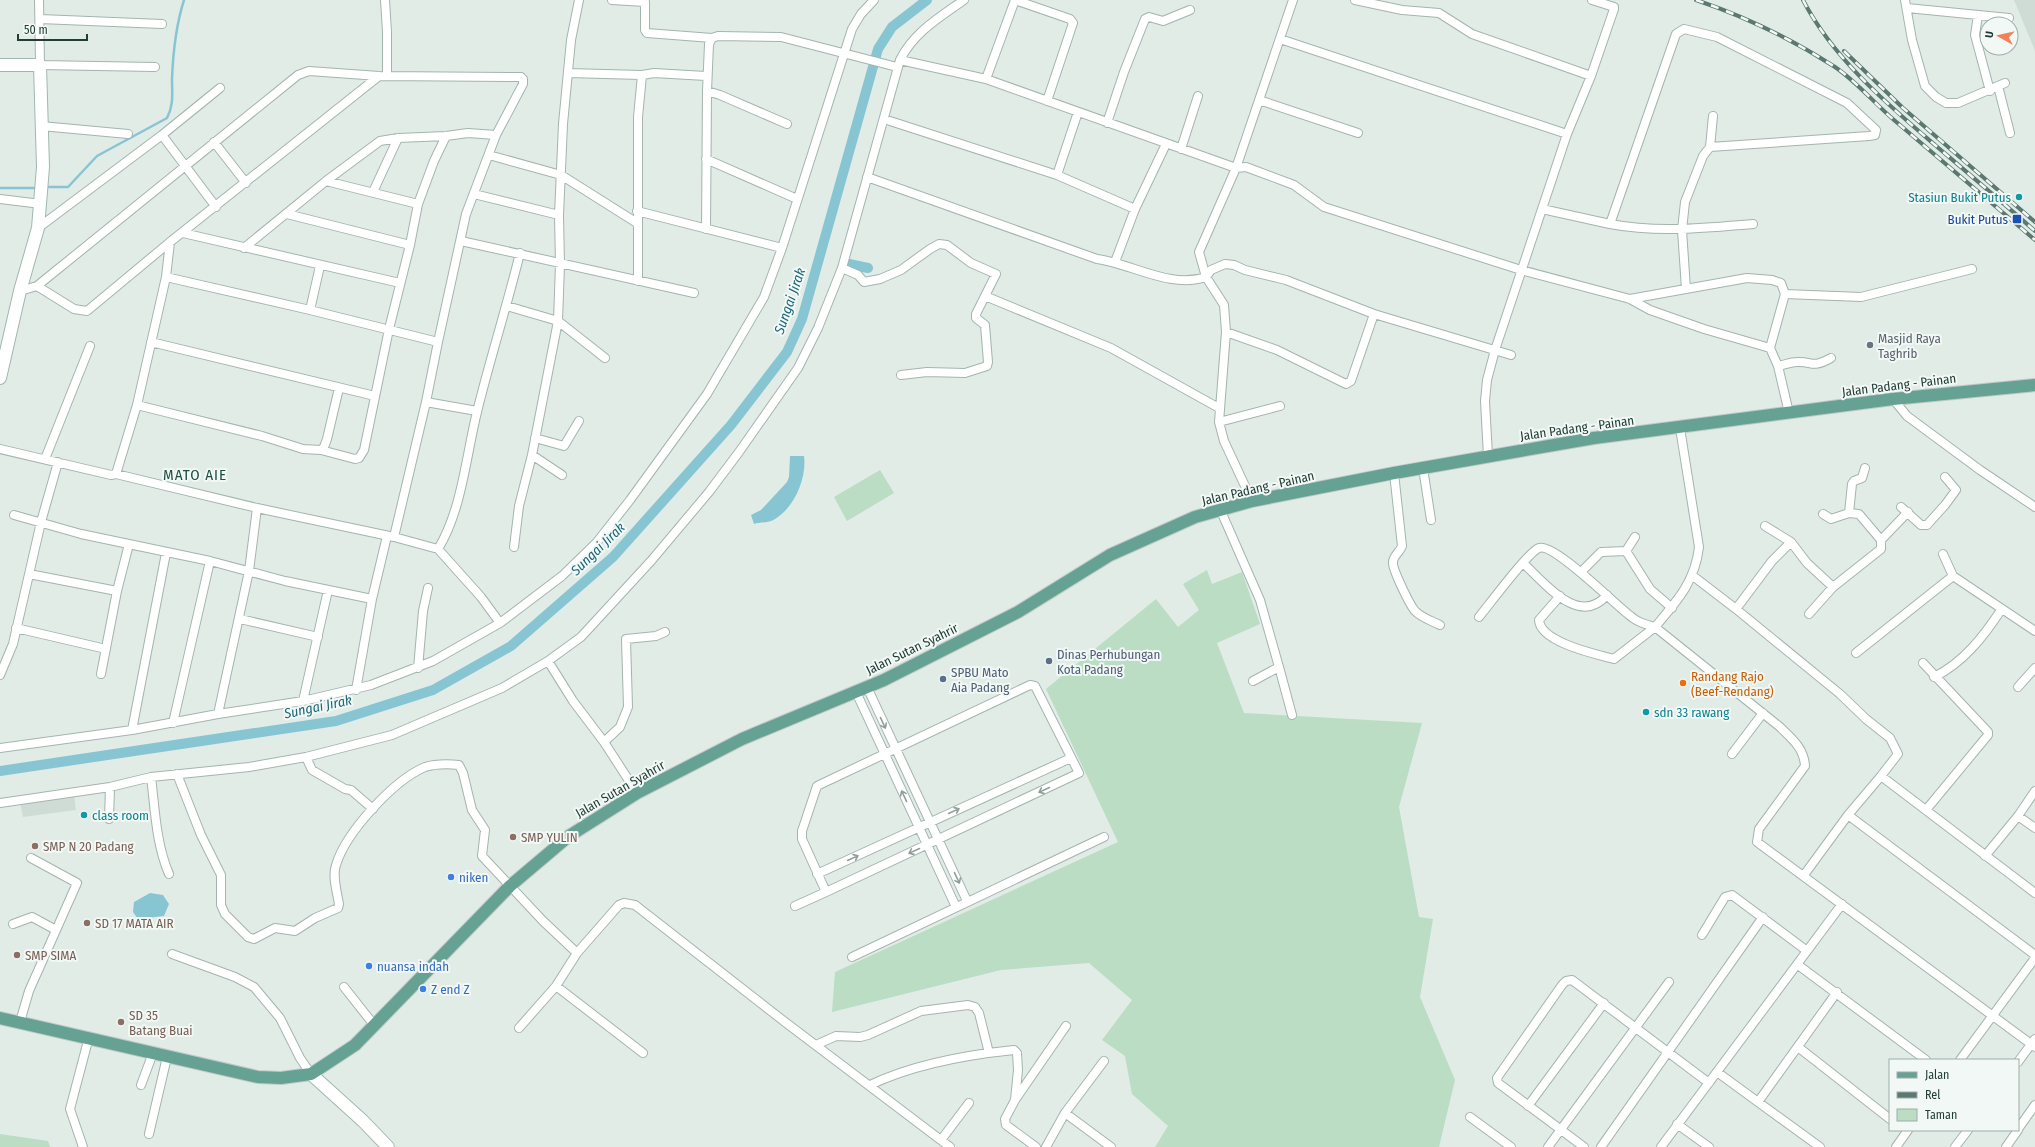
<svg xmlns="http://www.w3.org/2000/svg" width="2035" height="1147" font-family="'Fira Sans Condensed',sans-serif">
	<rect width="100%" height="100%" fill="#e1ece7"/>
	<path fill="#cfdcd6" d="M2014 0H2035V51Z
		M74 794 76 810 23 817 20 802Z"/>
	<path fill="#baddc4" d="M880 470 894 493 847 521 834 497Z
		M1207 570 1212 584 1242 572 1260 624 1217 643 1244 713 1422 723 1399 807 1419 917 1433 919 1420 997 1455 1080 1439 1147H1155L1168 1126 1132 1094 1125 1056 1102 1040 1132 1000 1089 963 1001 970 832 1012 835 972 1118 842 1046 689 1156 599 1178 627 1199 610 1183 584Z
		M0 1134 48 1141 50 1147H0Z"/>
	<path fill="#88c5d2" d="M790 456H804C807 477 795 507 775 519 770 523 760 522 754 524L751 515 761 510 787 482 789 477Z
		M150 893 163 895 169 904 164 916 138 919 133 912 134 902Z"/>
	<g fill="none" stroke-linecap="round" stroke-linejoin="round">
		<path stroke="#88c5d2" stroke-width="2.5" d="M45 187H68L97 156 167 118C174 105 172 93 172 79 173 53 176 25 184 0
			M0 188H38"/>
		<path stroke="#88c5d2" stroke-width="10" d="M849 264 868 268
			M0 771 336 721 433 690 511 646 613 557 731 425 787 352 802 319 878 49 892 27 927 0"/>
		<defs>
			<path id="street" d="M39 0 40 65 155 67
				M385 0 387 32V75
				M579 0 571 40 563 124 559 215 560 264 558 321 605 358
				M612 0 645 2V30L647 33 712 38
				M1015 0 1070 19 1073 23 1047 101
				M1355 0 1402 10 1439 13 1472 34 1591 76
				M1905 0 1912 40 1925 86 1936 97 1946 103H1958L2005 83
				M1907 8 2009 18
				M1978 15 1975 35 1990 91
				M40 19 162 24
				M1280 39 1567 134
				M900 60 986 79 1236 168 1246 167 1294 185 1324 207 1521 270 1630 299 1650 310 1704 329 1770 348 1778 366 1789 413
				M568 73 642 75 638 117V281
				M642 75 654 73 706 76
				M986 79 1015 0
				M1998 86 2010 133
				M707 91 709 44 712 38 718 36 781 37 897 67
				M1259 100 1358 133
				M890 121 1057 175 1078 112
				M1107 123 1124 72 1145 19 1149 17 1163 21 1190 10
				M41 126 128 134
				M162 135 216 207
				M214 142 246 183
				M1710 147 1713 116
				M1181 149 1198 96
				M489 155 561 175 637 223
				M706 159 797 199
				M1057 175 1135 209
				M867 177 1097 259C1133 264 1170 289 1206 277L1211 270 1225 264 1234 265 1245 270 1286 280 1374 314 1351 381 1346 384 1277 350 1226 332
				M326 181 418 204
				M373 192 398 138
				M474 194 559 215
				M0 199 41 204
				M1542 209 1610 224 1676 34 1684 29 1717 37 1847 103 1876 130 1875 135 1869 136 1710 147 1703 156 1685 202 1682 230 1686 289
				M637 211 782 248
				M287 214 410 245
				M1610 224C1658 233 1704 228 1753 224
				M38 228 162 135 220 88
				M706 229 707 91 720 95 787 124
				M183 233 400 283
				M461 241 694 293
				M244 248 326 181 380 141 398 138 446 136 468 133 496 135
				M1115 262 1135 209 1166 144
				M842 268 858 275 864 282 880 279 901 270 930 249 939 244 947 245 971 263 996 274 976 314V318L985 325 988 362 987 366 965 373 927 372 901 375
				M166 277 310 310 438 342
				M37 286 74 309 87 311 170 242 379 76
				M20 291 37 286 298 75 309 71 379 76 521 77 523 79V84L496 135 466 214 438 342 426 402 394 537
				M1785 294 1861 297 1972 269
				M985 296 1111 348 1219 408
				M1630 299 1747 278 1772 280 1781 283 1785 294 1770 348
				M507 306 558 321 532 455
				M310 310 320 266
				M1374 314 1511 355
				M151 342 375 396
				M1778 366C1784 365 1791 362 1797 362 1813 361 1811 369 1831 358
				M1893 399 1907 416 1980 470 2035 507
				M426 402 477 411
				M137 405 262 436 303 449 321 450 324 447 327 439 339 388
				M1219 422 1280 406
				M1680 428 1699 547C1695 582 1677 601 1655 627L1780 727C1792 739 1804 748 1805 766L1759 829 1757 842 2035 1047
				M535 438 564 446 579 421
				M0 449 111 475 116 474 257 508 394 537 438 549C462 510 466 456 477 412 490 359 507 306 520 253
				M321 450 355 459 359 458 364 450 389 329 410 245 418 204 434 161 446 136
				M1488 456 1485 401 1487 380 1495 350 1567 134 1591 76 1614 9V7L1592 0
				M45 459 90 346
				M1423 468 1431 520
				M1394 473 1402 546C1400 552 1393 556 1393 562 1392 569 1410 605 1415 611 1422 618 1432 621 1440 625
				M116 474 137 405 166 277 170 242
				M1252 501 1224 441 1219 422 1226 332 1224 305 1206 277 1199 252 1236 168 1293 0
				M1901 507 1921 525H1927L1945 505 1956 490 1945 477
				M1220 509 1260 600 1279 667 1253 681
				M1849 513 1852 484 1854 481 1862 478 1865 468
				M14 515 81 534 210 561 285 581 372 599
				M1765 526 1791 542 1807 563 1833 587 1881 549V540L1859 514 1849 513 1831 519 1823 514
				M1881 540 1908 512
				M514 547 519 506 532 455 562 475
				M438 549 481 597 500 623
				M1626 551 1650 589 1672 608
				M1943 554 1953 576
				M1523 563C1544 582 1579 628 1607 595
				M1581 572 1601 552 1626 551 1635 537
				M29 574 117 591
				M1693 576 1736 609 1840 694 1866 719 1890 738 1898 754 1881 776
				M1560 596 1539 620C1540 642 1595 654 1614 659L1655 627
				M1736 609 1772 561 1791 542
				M1809 614 1833 587
				M1479 617C1489 605 1528 552 1539 548 1554 542 1618 608 1633 618 1639 623 1648 625 1655 627
				M240 619 318 637
				M16 628 106 649
				M1856 653 1953 576 2035 631
				M548 661 573 701 604 742 637 793
				M1923 663 1988 732V735L1926 810
				M1279 667 1292 715
				M418 668 423 611 428 588
				M101 674 117 591 129 544
				M0 675 13 644 41 522 58 462
				M1934 677C1963 663 1984 636 2001 610
				M867 687 967 901
				M2018 687 2035 668
				M356 690 372 599 387 536
				M856 692 956 907
				M303 701 328 590
				M218 714 249 571 257 508
				M173 723 210 561
				M132 730 166 553
				M604 742 620 727 628 707 626 639 656 636 665 632
				M0 748 132 730 218 714 303 701 371 685 433 661 500 623 562 576 597 542 630 500 707 394 764 297 782 248 852 29 861 14 874 0
				M1732 754 1763 713
				M306 757 312 770 345 789 351 790 373 809
				M177 774 201 835 221 875V905L225 914 248 937 254 939 275 928 295 931 315 918 338 908 339 904C337 892 332 876 336 865 346 832 394 780 425 767 435 764 449 764 459 765L463 773 472 810 485 830 482 856 543 921 577 953
				M151 777C155 809 156 844 169 874
				M0 803 110 787 151 777 249 767 306 757 392 735 502 688 548 661 581 637 651 561 709 492 739 452 798 368 818 328 842 268 900 60C914 32 940 17 964 0
				M1848 815 1881 776 2035 893
				M2018 816 2035 828
				M109 819 110 787
				M1985 856 2018 816 2035 791
				M817 874 1071 758
				M1804 875 1848 815 2035 955
				M795 906 826 892 1079 773 1035 686 1030 685 817 786 802 831V839L826 892
				M13 924 32 917 56 930
				M1702 935 1725 897 1732 895 1807 951
				M172 954 235 977 254 987 280 1018 300 1058 311 1074
				M852 957 1104 837
				M1798 965 1926 1060
				M556 986 643 1053
				M344 987 374 1025
				M20 1022 29 991 77 883 31 858
				M519 1028 556 986 577 953 619 905 624 903 635 905 785 1022 950 1147
				M816 1045 836 1036 860 1037 868 1035 921 1011 968 1005 975 1007 979 1013 989 1053
				M1798 1047 1890 1119
				M1960 1060 2035 958
				M2018 1062 2035 1039
				M1717 1072 1758 1102 1837 992
				M141 1085 153 1053
				M870 1085C914 1064 965 1055 1014 1050L1017 1053 1018 1070 1015 1100
				M1758 1102 1820 1147
				M1528 1106 1604 1003
				M1065 1113 1111 1147
				M1470 1117 1511 1147
				M1677 1124 1709 1147
				M2018 1129 2035 1105
				M149 1134 167 1057
				M941 1140 969 1103
				M83 1147 70 1109 89 1037
				M1036 1147 1006 1125 1005 1119 1015 1100 1066 1026
				M1046 1147 1065 1113 1104 1061
				M1548 1147 1669 982
				M1584 1147 1498 1083 1497 1078 1562 985 1566 981 1572 980 1709 1083
				M1601 1147 1763 917
				M1661 1147 1842 904
				M1896 1147 1908 1130
				M1955 1147 1968 1130
				M2006 1147 2018 1130"/>
			<path id="secondary" d="M0 65H40L43 167 38 228 20 291 0 378
				M311 1074 363 1121 388 1147"/>
			<path id="primary" d="M0 1018 258 1077 281 1078 311 1074 355 1045 510 886 569 836 637 793 742 739 884 680 1018 612 1110 555 1195 517 1252 501 1394 473 1594 438 1893 399 2035 385"/>
		</defs>
		<use href="#street" stroke="#a4b4ae" stroke-width="10"/>
		<use href="#secondary" stroke="#9fb8af" stroke-width="14"/>
		<use href="#primary" stroke="#c1c9c7" stroke-width="14"/>
		<use href="#street" stroke="#fff" stroke-width="8"/>
		<use href="#secondary" stroke="#fff" stroke-width="12"/>
		<use href="#primary" stroke="#65a293" stroke-width="12"/>
		<defs>
			<path id="rail" d="M1696 0C1744 16 1793 40 1835 67 1857 82 1874 103 1894 120 1941 160 1988 200 2035 240
				M1803 0C1833 58 1886 103 1935 145 1969 174 2002 202 2035 231
				M1844 51 1903 108 2035 222"/>
		</defs>
		<use href="#rail" stroke="#5b7871" stroke-width="4"/>
		<use href="#rail" stroke="#f2f8f5" stroke-width="2.5" stroke-dasharray="8" stroke-linecap="butt"/>
	</g>
	<defs><path id="oneway-shaft" d="M-6 0H5M1.5-3L5.5 0L1.5 3" fill="none" stroke-width="1.6" stroke-linecap="round" stroke-linejoin="round"/></defs>
	<g stroke="#909e9a">
		<use href="#oneway-shaft" transform="translate(883 723) rotate(65)"/>
		<use href="#oneway-shaft" transform="translate(1044 790) rotate(155)"/>
		<use href="#oneway-shaft" transform="translate(904 796) rotate(-115)"/>
		<use href="#oneway-shaft" transform="translate(954 811) rotate(-25)"/>
		<use href="#oneway-shaft" transform="translate(914 851) rotate(155)"/>
		<use href="#oneway-shaft" transform="translate(853 858) rotate(-25)"/>
		<use href="#oneway-shaft" transform="translate(957 878) rotate(65)"/>
	</g>
	<g fill="#0f9aa8" stroke="#f2f8f5" stroke-width="1.5">
		<circle cx="2019" cy="197" r="4"/>
		<circle cx="1646" cy="712" r="4"/>
		<circle cx="84" cy="815" r="4"/>
	</g>
	<rect fill="#1a4fb4" stroke="#f2f8f5" stroke-width="1.5" x="2012" y="214" width="10" height="10" rx="2"/>
	<circle fill="#6b7280" stroke="#f2f8f5" stroke-width="1.5" cx="1870" cy="345" r="4"/>
	<g fill="#5c6f8a" stroke="#f2f8f5" stroke-width="1.5">
		<circle cx="1049" cy="661" r="4"/>
		<circle cx="943" cy="679" r="4"/>
	</g>
	<circle fill="#e8710a" stroke="#f2f8f5" stroke-width="1.5" cx="1683" cy="683" r="4"/>
	<g fill="#8d6e63" stroke="#f2f8f5" stroke-width="1.5">
		<circle cx="513" cy="837" r="4"/>
		<circle cx="35" cy="846" r="4"/>
		<circle cx="87" cy="923" r="4"/>
		<circle cx="17" cy="955" r="4"/>
		<circle cx="121" cy="1022" r="4"/>
	</g>
	<g fill="#3f7fe0" stroke="#f2f8f5" stroke-width="1.5">
		<circle cx="451" cy="877" r="4"/>
		<circle cx="369" cy="966" r="4"/>
		<circle cx="423" cy="989" r="4"/>
	</g>
	<g text-anchor="middle" dominant-baseline="central" stroke-width="4" stroke-linejoin="round" paint-order="stroke">
		<g font-size="13" fill="#0d838f" stroke="#f2f8f5" text-anchor="start">
			<text x="2011" y="197" text-anchor="end">Stasiun Bukit Putus</text>
			<text x="1654" y="712">sdn 33 rawang</text>
			<text x="92" y="815">class room</text>
		</g>
		<g font-size="13" fill="#164399" stroke="#f2f8f5" text-anchor="end">
			<text x="2008" y="219">Bukit Putus</text>
		</g>
		<g font-size="13" fill="#5b616d" stroke="#f2f8f5" text-anchor="start">
			<text x="1878" y="338">Masjid Raya<tspan x="1878" dy="15">Taghrib</tspan></text>
		</g>
		<g font-size="13" fill="#213d36" stroke="#f2f8f5">
			<text transform="translate(1899 385) rotate(-7)">Jalan Padang - Painan</text>
			<text transform="translate(1577 428) rotate(-8)">Jalan Padang - Painan</text>
			<text transform="translate(1258 488) rotate(-13)">Jalan Padang - Painan</text>
			<text transform="translate(912 649) rotate(-26)">Jalan Sutan Syahrir</text>
			<text transform="translate(620 789) rotate(-30)">Jalan Sutan Syahrir</text>
		</g>
		<g font-size="13" fill="#4e5e75" stroke="#f2f8f5" text-anchor="start">
			<text x="1057" y="654">Dinas Perhubungan<tspan x="1057" dy="15">Kota Padang</tspan></text>
			<text x="951" y="672">SPBU Mato<tspan x="951" dy="15">Aia Padang</tspan></text>
		</g>
		<g font-size="13" fill="#c56008" stroke="#f2f8f5" text-anchor="start">
			<text x="1691" y="676">Randang Rajo<tspan x="1691" dy="15">(Beef-Rendang)</tspan></text>
		</g>
		<g font-size="13" fill="#785e54" stroke="#f2f8f5" text-anchor="start">
			<text x="521" y="837">SMP YULIN</text>
			<text x="43" y="846">SMP N 20 Padang</text>
			<text x="95" y="923">SD 17 MATA AIR</text>
			<text x="25" y="955">SMP SIMA</text>
			<text x="129" y="1015">SD 35<tspan x="129" dy="15">Batang Buai</tspan></text>
		</g>
		<g font-size="13" fill="#366cbe" stroke="#f2f8f5" text-anchor="start">
			<text x="459" y="877">niken</text>
			<text x="377" y="966">nuansa indah</text>
			<text x="431" y="989">Z end Z</text>
		</g>
		<g font-size="14" font-style="italic" fill="#1b6879" stroke="#f2f8f5">
			<text transform="translate(790 301) rotate(-71)">Sungai Jirak</text>
			<text transform="translate(598 549) rotate(-44)">Sungai Jirak</text>
			<text transform="translate(318 707) rotate(-12)">Sungai Jirak</text>
		</g>
		<g font-size="15" letter-spacing="1" fill="#1d4f43" stroke="#f2f8f5">
			<text x="195" y="475">MATO AIE</text>
		</g>
	</g>
	<rect x="1889" y="1059" width="130" height="72" fill="#f2f8f5" stroke="#9eada9"/>
	<rect x="1897" y="1072" width="20" height="6" fill="#65a293" stroke="#9eada9"/>
	<text x="1925" y="1079" font-size="12" fill="#213d36">Jalan</text>
	<rect x="1897" y="1092" width="20" height="6" fill="#5b7871" stroke="#9eada9"/>
	<text x="1925" y="1099" font-size="12" fill="#213d36">Rel</text>
	<rect x="1897" y="1109" width="20" height="12" fill="#baddc4" stroke="#9eada9"/>
	<text x="1925" y="1119" font-size="12" fill="#213d36">Taman</text>
	<g transform="translate(1999 36) rotate(278)"><circle r="19" fill="#f2f8f5" stroke="#9eada9"/>
	<path d="M0-3L7 15L0 10L-7 15Z" fill="#f38058"/>
	<text y="-6" font-size="11" font-weight="bold" text-anchor="middle" fill="#213d36">U</text>
	</g>
	<path d="M18 34v6h69v-6" fill="none" stroke="#213d36" stroke-width="2"/>
	<text x="24" y="34" font-size="12" fill="#213d36" stroke="#f2f8f5" stroke-width="3" paint-order="stroke">50 m</text>
</svg>
